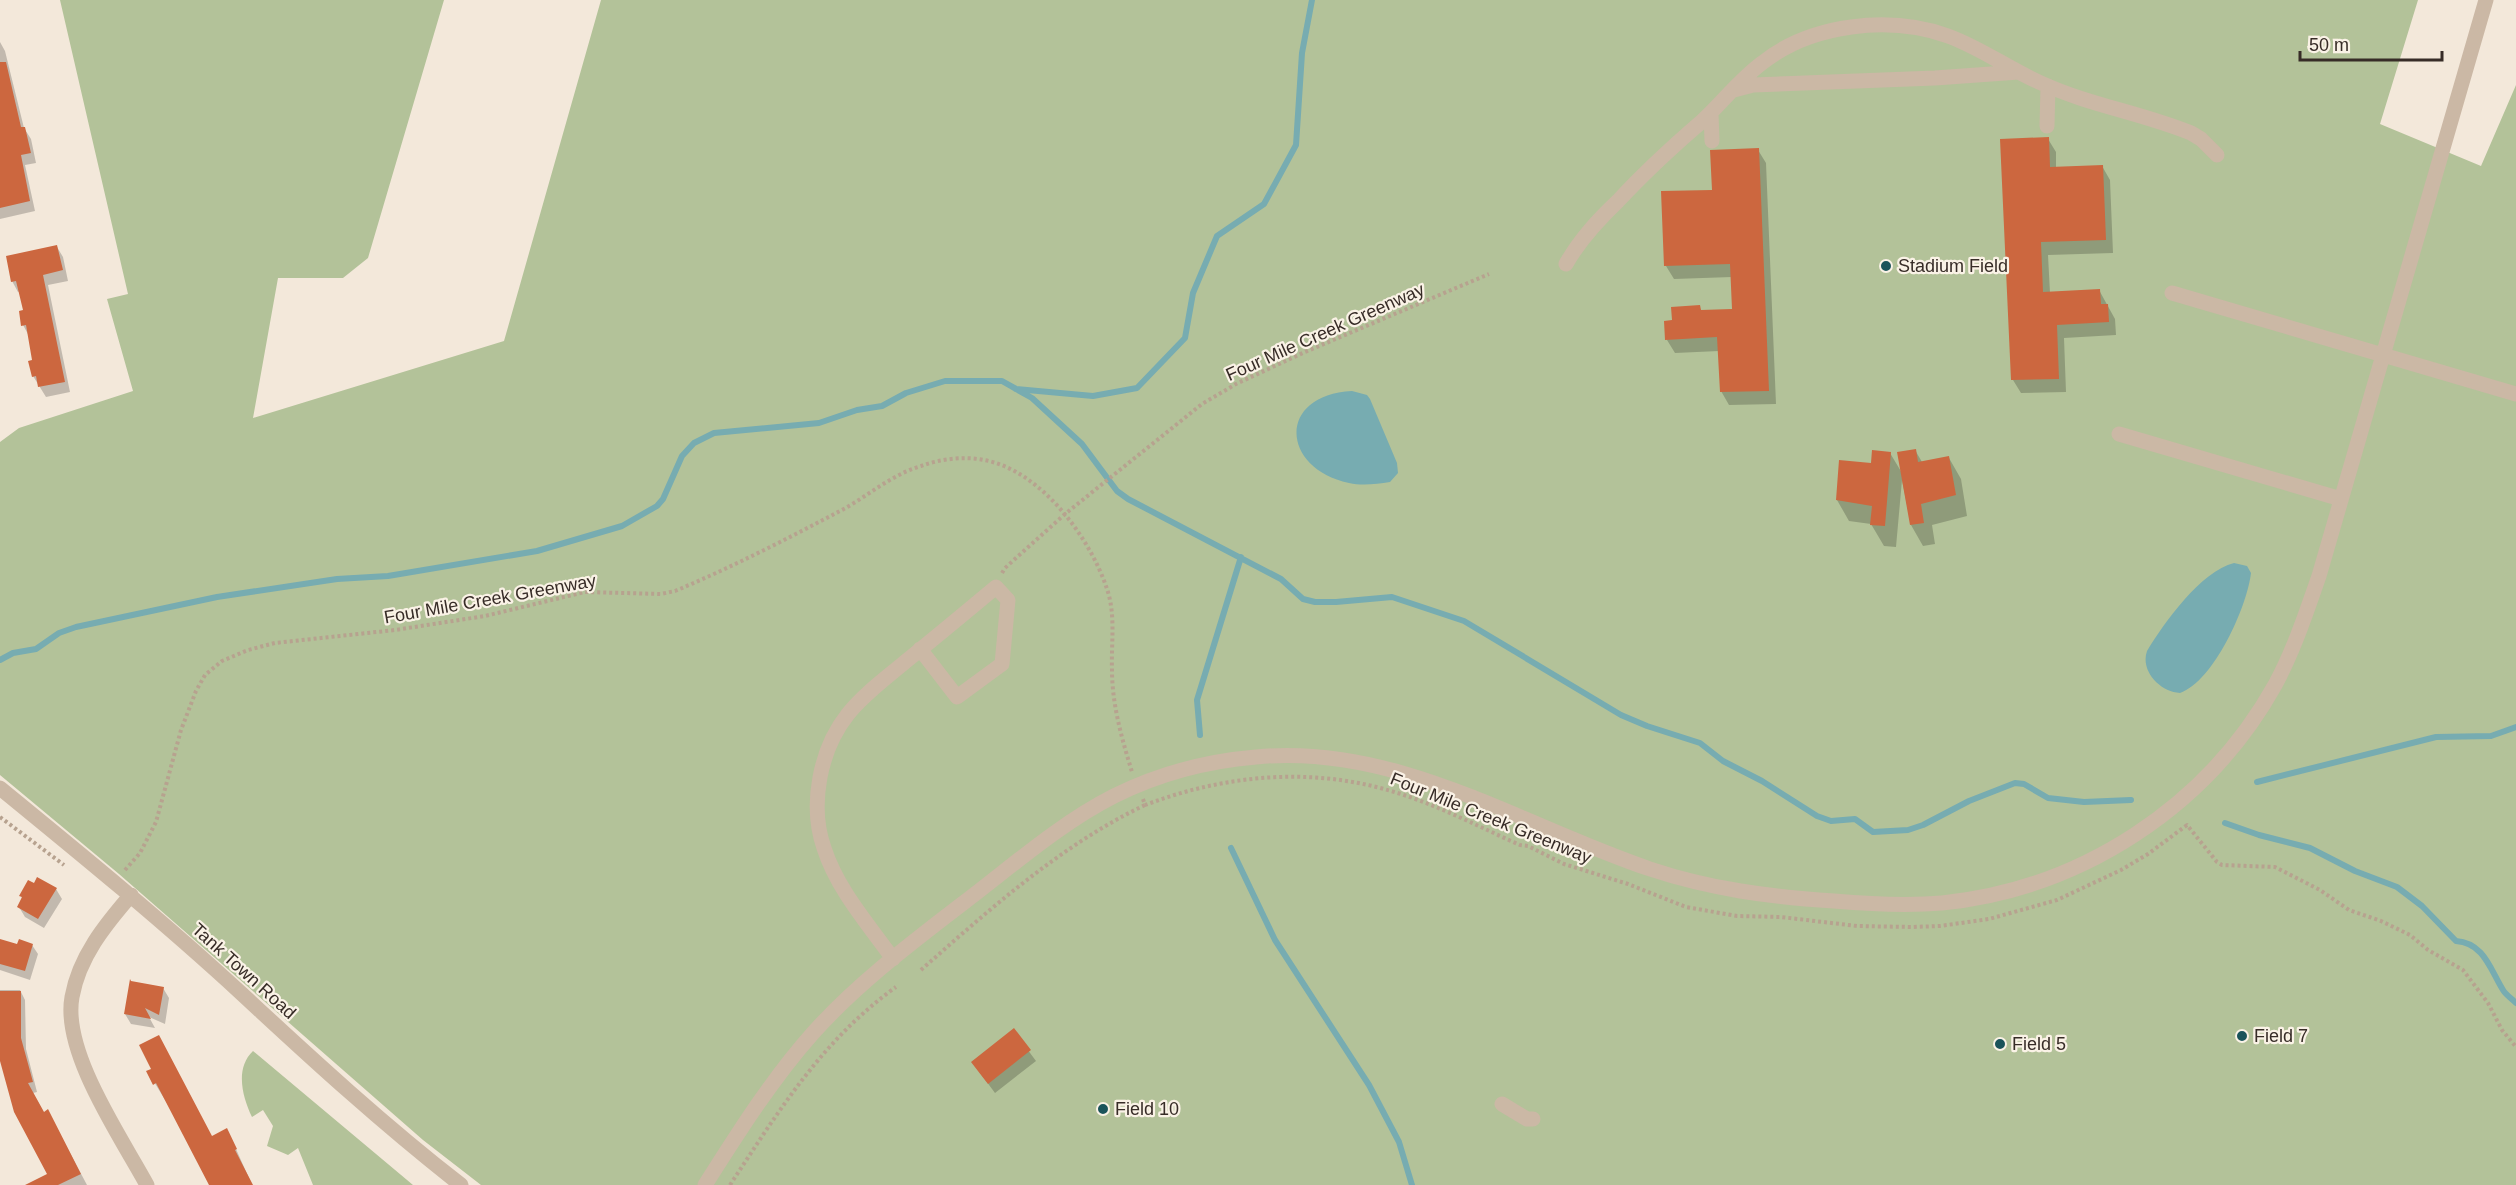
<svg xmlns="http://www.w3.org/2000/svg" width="2516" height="1185" font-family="Arial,sans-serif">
	<rect width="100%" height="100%" fill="#f3e8da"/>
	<path fill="#b3c299" d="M60 0H444L368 258 343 278H278L253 418 504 341 601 0H2418L2380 124 2481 166 2516 85V1185H481L423 1140 119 874 0 775V442L19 428 133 391 107 299 128 294Z
		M253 1051 413 1185H313L298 1148 288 1155 267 1146 273 1126 263 1110 252 1117C242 1096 235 1068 253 1051Z"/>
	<path fill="#77acb1" d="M1352 391 1367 395 1370 399 1397 463 1398 473 1390 482C1377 484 1362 486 1349 483 1281 469 1276 395 1352 391Z
		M2234 563 2247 566 2251 573C2247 607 2214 681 2180 693 2160 692 2140 671 2147 651 2164 623 2201 571 2234 563Z"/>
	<path fill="#0003" d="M0 42 5 51 24 128 31 139 36 163 25 165 35 211 0 219Z
		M2048 139 2056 152V168L2102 166 2110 180 2113 253 2048 255 2050 293 2099 290 2115 319 2116 335 2064 338 2066 392 2021 393 2013 380Z
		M1758 150 1766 163 1776 404 1729 405 1721 391 1719 351 1675 353 1667 340 1674 322 1699 307 1702 312 1733 310 1732 277 1674 279 1666 266 1713 191Z
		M57 247 63 257 68 281 48 285 70 392 46 397 33 376 34 361 29 336 23 325 25 311 20 291 18 292 12 281Z
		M1915 450 1922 462 1949 458 1961 479 1967 516 1932 525 1935 544 1923 546 1911 525 1902 480 1896 547 1884 546 1871 524 1849 521 1837 500 1872 465 1890 453 1902 473Z
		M56 889 62 899 44 928 25 917 19 907 23 900 21 896Z
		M0 941 18 946 32 945 38 954 30 980 0 970Z
		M163 988 169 998 165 1024 149 1017 155 1028 131 1024 125 1014Z
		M0 990H20L25 1000 26 1049 37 1092 33 1093 44 1113 53 1121 87 1185H55L0 1055Z
		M1013 1030 1036 1061 995 1093 972 1062Z
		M148 1072 212 1138 232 1140 252 1185H217Z"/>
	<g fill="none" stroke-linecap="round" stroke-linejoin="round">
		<path stroke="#77acb1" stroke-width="6" d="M1016 389 1093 396 1137 388 1185 338 1193 293 1217 236 1264 204 1296 145 1302 53 1312 0
			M0 660 13 653 36 649 59 633 76 627 217 597 337 579 388 576 537 551 622 526 657 506 663 499 682 456 694 443 714 433 819 423 857 410 882 406 906 393 945 381H1002L1032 398 1082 444 1117 491 1128 499 1281 579 1303 599 1315 602H1336L1392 597 1464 621 1621 715 1647 726 1700 743 1723 761 1762 781 1817 816 1831 821 1855 819 1873 832 1908 830 1923 825 1969 801 2015 783 2024 784 2048 798 2084 802 2131 800
			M1200 735 1197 700 1241 557
			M2257 782 2436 737 2491 736 2516 727
			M2225 823 2259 835 2310 848 2355 871 2397 887 2422 906 2456 941C2484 943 2490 969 2503 990 2506 995 2512 999 2516 1003
			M1231 848 1275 940 1369 1085 1399 1142 1412 1185"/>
	</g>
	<path fill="#cc673f" d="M0 62H6L21 127H25L31 153 21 155 30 201 0 208Z
		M2049 137 2050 167 2103 165 2106 240 2041 242 2043 292 2100 289 2101 304H2108L2109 322 2057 325 2059 379 2011 380 2000 139Z
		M1759 148 1769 391 1720 392 1717 337 1665 340 1664 321 1672 320 1671 307 1700 305 1701 310 1732 309 1730 264 1664 266 1661 191 1712 190 1710 150Z
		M57 245 63 270 43 275 65 382 38 387 36 376 32 377 28 361 32 360 26 325 21 326 19 311 23 310 16 281 11 282 6 256Z
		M1916 449 1918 462 1949 456 1956 495 1921 504 1924 523 1910 525 1897 452Z
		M1872 450 1891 452 1885 526 1870 525 1872 506 1836 500 1839 460 1871 463Z
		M37 877 57 888 38 919 17 907 22 897 19 896 28 880 34 883Z
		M0 939 17 944 19 939 33 944 25 971 0 964Z
		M130 979 131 981 164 987 159 1015 145 1008 151 1019 124 1014Z
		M0 991H21V1038L33 1082 28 1083 44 1112 48 1109 81 1174 58 1185H25L47 1174 14 1112 0 1061Z
		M1014 1028 1031 1050 988 1084 971 1062Z
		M159 1035 212 1136 227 1128 237 1149 235 1150 253 1185H209L156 1083 153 1085 146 1071 151 1069 139 1045Z"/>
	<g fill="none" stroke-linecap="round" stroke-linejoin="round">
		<path stroke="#b7a28f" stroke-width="4" stroke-dasharray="3 3" stroke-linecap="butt" d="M1002 573 1005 568 1065 514 1202 404 1236 384 1305 352 1489 274
			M1143 799 1145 805C1222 776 1304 767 1384 789 1432 802 1475 825 1520 845L1528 846 1564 864 1628 884 1686 907 1737 916 1781 917 1857 926 1912 927 1940 926 1989 919 2057 900 2121 870 2148 854 2187 825 2217 862 2222 865 2275 867 2320 890 2349 910 2381 921 2410 935 2428 950 2463 970 2488 1003 2502 1030 2516 1047
			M0 817 64 865
			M125 870 140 853 156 822 181 730 196 691 205 675 222 661 248 650 275 643 395 630 485 616 585 592 661 594 675 591C730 568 785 540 838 512 866 498 890 475 921 466 940 459 964 456 984 460 1040 470 1090 537 1107 589 1116 615 1111 644 1112 670 1112 705 1122 739 1132 772
			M921 970C990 909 1061 845 1145 805
			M730 1185C778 1112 823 1039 896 987"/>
		<path stroke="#cbb8a5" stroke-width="15" d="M1734 90 1753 85 1935 78 2019 72
			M1711 113 1712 141
			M2047 126 2048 86
			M1566 264C1580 239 1598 220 1618 201 1644 173 1671 148 1700 123 1721 104 1739 80 1762 63 1811 24 1889 15 1948 36 1981 48 2009 69 2041 83 2089 105 2142 113 2191 133L2201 139 2217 155
			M2172 293 2516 394
			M2119 434 2341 499
			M0 788C82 855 164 922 242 994 313 1060 384 1125 461 1185
			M131 895C105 925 79 957 72 997 62 1052 121 1137 147 1185
			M893 959C868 924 837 889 824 848 809 805 820 749 848 714 864 694 886 678 905 662 936 637 966 612 996 587L1008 600 1002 664 957 697 920 649
			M1502 1104 1527 1119H1533
			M705 1185C738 1133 772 1079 813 1033 857 984 910 944 962 904 1011 867 1059 824 1114 796 1158 774 1208 761 1256 757 1397 743 1522 826 1650 869 1710 889 1770 897 1834 901 1869 904 1906 906 1942 903 2081 889 2207 807 2275 685 2294 650 2306 613 2319 576L2486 0"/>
	</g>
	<g fill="#1a535a" stroke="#faf2e6" stroke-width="2">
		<circle cx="1886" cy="266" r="6"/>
		<circle cx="2242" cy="1036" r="6"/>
		<circle cx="2000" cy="1044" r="6"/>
		<circle cx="1103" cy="1109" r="6"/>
	</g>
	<g text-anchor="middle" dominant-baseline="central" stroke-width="4.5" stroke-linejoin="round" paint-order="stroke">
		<g font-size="18" fill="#372c27" stroke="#faf2e6" text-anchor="start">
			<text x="1898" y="266">Stadium Field</text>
			<text x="2254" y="1036">Field 7</text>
			<text x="2012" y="1044">Field 5</text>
			<text x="1115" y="1109">Field 10</text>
		</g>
		<g font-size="18" fill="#372c27" stroke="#faf2e6">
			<text transform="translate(1325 332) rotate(-24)">Four Mile Creek Greenway</text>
			<text transform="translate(490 599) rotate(-10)">Four Mile Creek Greenway</text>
			<text transform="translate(1491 818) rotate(22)">Four Mile Creek Greenway</text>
			<text transform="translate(244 971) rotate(42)">Tank Town Road</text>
		</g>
	</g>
	<path d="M2300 51v9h142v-9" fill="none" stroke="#372c27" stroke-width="3"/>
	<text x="2309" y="51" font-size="18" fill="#372c27" stroke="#faf2e6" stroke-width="4.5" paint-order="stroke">50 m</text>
</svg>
